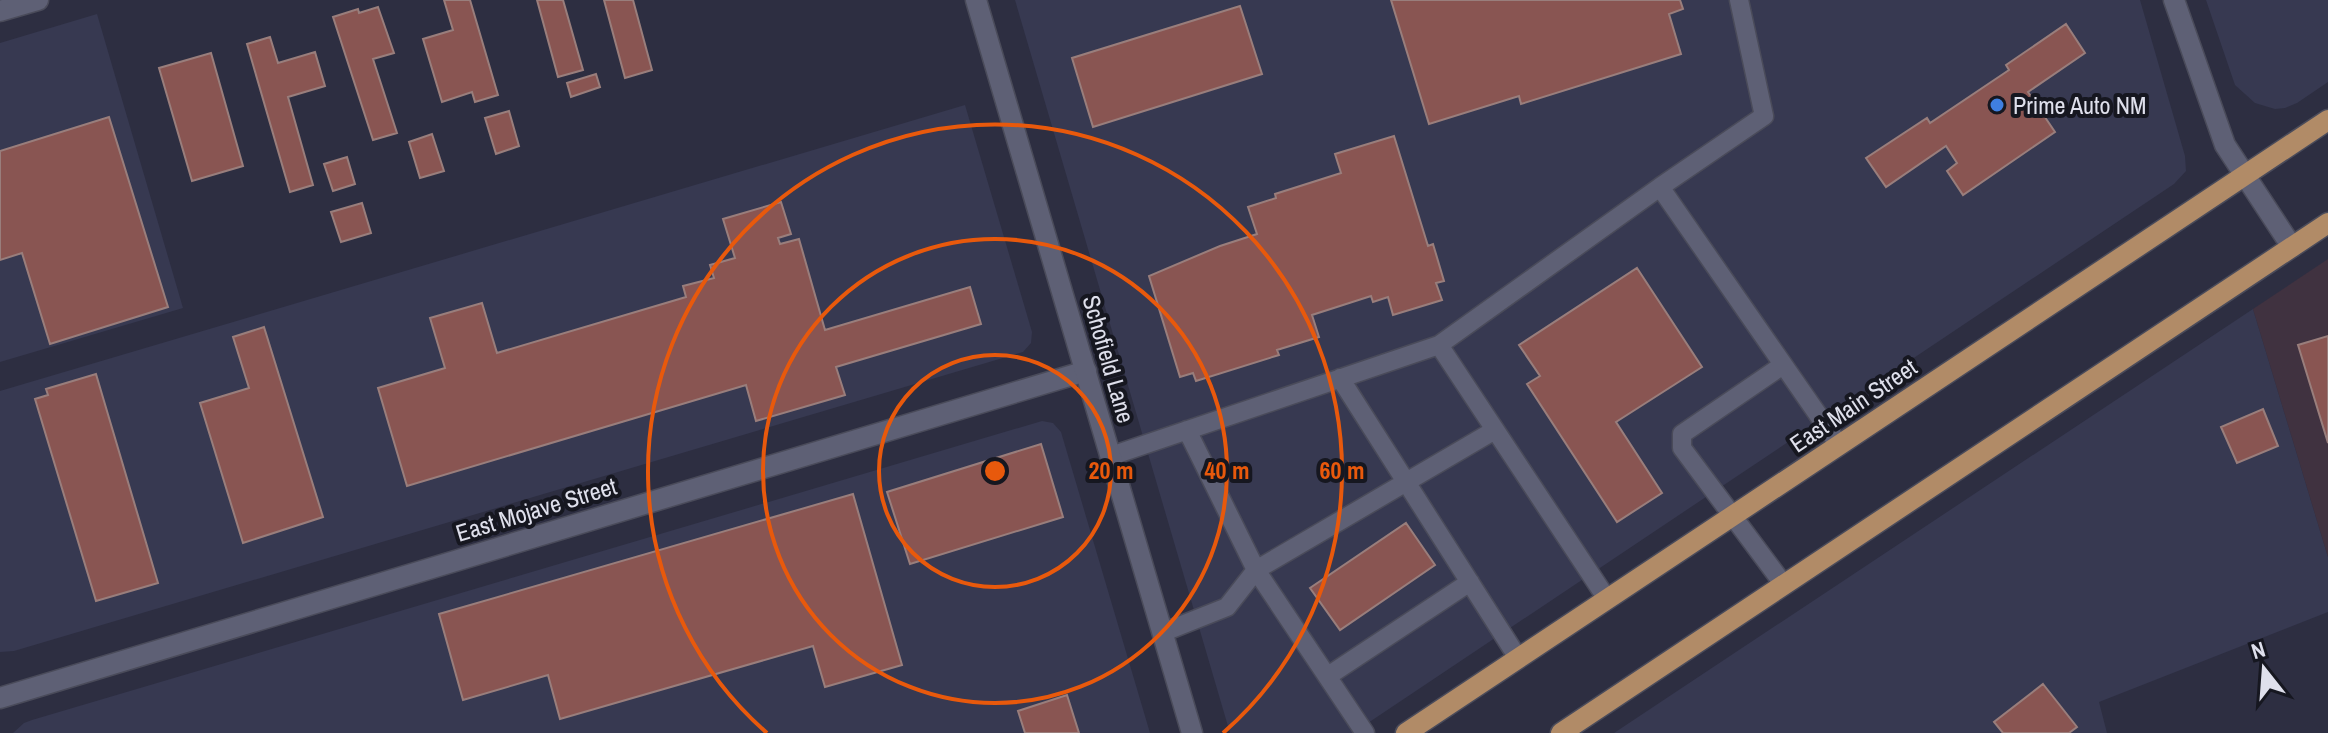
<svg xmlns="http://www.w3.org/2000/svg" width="2328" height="733" font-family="'Archivo Narrow',sans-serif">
	<rect width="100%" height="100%" fill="#2d2e41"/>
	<path fill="#373951" d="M1015 0H2140L2185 156 2186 171 2174 184 1353 733H1230Z
		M2206 0H2328V82L2297 103 2285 108 2275 109 2255 103 2235 85Z
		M97 14 183 308 0 362V43Z
		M965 105 1032 332 1031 343 1023 352 14 651 0 652V391Z
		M2253 309 2328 557V612L2099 702 2107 733H1614Z
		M1042 421 1053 423 1061 432 1150 733H13L24 723 32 720Z"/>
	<path fill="#403240" d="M2328 259V557L2253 309Z"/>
	<path fill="#895552" stroke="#997e7c" stroke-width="2" d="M444 0H470L498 95 475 102 472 92 442 102 423 39 453 30Z
		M537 0H563L583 70 558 77Z
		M604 0H633L652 70 625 78Z
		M1391 0H1680L1683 9 1669 14 1681 54 1521 104 1519 96 1429 124Z
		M1240 6 1262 74 1093 127 1072 58Z
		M378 7 394 53 373 59 397 133 373 140 333 17 358 9 359 13Z
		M2066 24 2085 53 2028 92 2055 132 1963 195 1947 171 1957 163 1946 146 1886 187 1866 158 1927 118 1930 123 2009 70 2006 65Z
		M270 37 278 63 315 52 325 86 288 97 313 185 290 192 247 44Z
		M211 53 243 166 192 181 159 68Z
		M596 74 600 87 571 97 567 83Z
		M509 111 519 146 496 154 485 118Z
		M109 117 168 307 50 344 22 253 0 260V151Z
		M432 134 444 171 420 178 409 142Z
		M1394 136 1428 246 1433 244 1444 281 1436 283 1442 300 1393 315 1388 297 1373 302 1371 296 1312 315 1319 337 1277 350 1279 355 1196 381 1193 373 1180 377 1149 276 1220 246 1257 234 1248 207 1276 198 1275 194 1341 173 1335 154Z
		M347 157 355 184 333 191 324 164Z
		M781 202 791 234 778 238 780 244 799 239 825 330 970 287 981 324 836 367 845 395 756 421 746 385 407 486 378 388 445 368 430 318 482 303 497 353 686 297 683 286 714 278 710 265 735 258 723 219Z
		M362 203 371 233 341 242 331 212Z
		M1637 268 1702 367 1616 422 1662 493 1617 522 1527 384 1540 376 1519 345Z
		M264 327 323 517 243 543 200 403 249 388 233 337Z
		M2328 336V443L2298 345Z
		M96 374 158 583 96 601 35 399 48 395 46 389Z
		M2263 409 2278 446 2237 463 2221 427Z
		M1041 444 1063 517 910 564 887 492Z
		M853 494 902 665 825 687 813 646 560 719 548 675 463 700 439 614Z
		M1406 523 1435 565 1340 630 1310 588Z
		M2043 684 2077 727 2069 733H2003L1994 722Z
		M1067 695 1079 733H1025L1018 711Z"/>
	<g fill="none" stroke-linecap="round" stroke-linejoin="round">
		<defs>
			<path id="service" d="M1739 0 1764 116 1660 187 1839 445
				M1783 365 1682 434V448L1784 585
				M1340 378 1518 658
				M1187 430 1256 570 1365 733
				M1111 456 1439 345
				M1607 599 1439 345 1660 187
				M1164 632 1227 607 1256 570 1495 430
				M1328 676 1470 582"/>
			<path id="minor" d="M0 11 38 0
				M0 698 1086 371"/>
			<path id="tertiary" d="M976 0 1192 733
				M2174 0 2225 145 2292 247"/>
			<path id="primary" d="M1406 733 2328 120
				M1561 733 2328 223"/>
		</defs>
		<use href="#service" stroke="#4a4b5a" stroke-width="21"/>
		<use href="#minor" stroke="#4a4b5a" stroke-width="23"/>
		<use href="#tertiary" stroke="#4a4b5a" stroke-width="23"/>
		<use href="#primary" stroke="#4a4b5a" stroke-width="23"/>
		<use href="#service" stroke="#5e6075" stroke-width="18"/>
		<use href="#minor" stroke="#5e6075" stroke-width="20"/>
		<use href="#tertiary" stroke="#5e6075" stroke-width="20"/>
		<use href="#primary" stroke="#b18b67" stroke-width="20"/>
	</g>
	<g fill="none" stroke="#e8590c" stroke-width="4">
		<circle cx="995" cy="471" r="116"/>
		<circle cx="995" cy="471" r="232"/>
		<path d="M767 733A347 347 0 1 1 1223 733"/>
	</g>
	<circle fill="#3f7fe0" stroke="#161720" stroke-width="3" cx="1997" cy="105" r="8"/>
	<g text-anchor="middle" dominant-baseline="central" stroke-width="8" stroke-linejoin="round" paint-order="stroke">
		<g font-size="24" fill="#dfe0ec" stroke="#161720" text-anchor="start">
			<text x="2013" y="105">Prime Auto NM</text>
		</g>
		<g font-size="24" fill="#dfe0ec" stroke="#161720">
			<text transform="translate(1109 359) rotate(74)">Schofield Lane</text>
			<text transform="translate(1853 405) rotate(-34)">East Main Street</text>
			<text transform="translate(536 509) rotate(-17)">East Mojave Street</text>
		</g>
	</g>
	<circle cx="995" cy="471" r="12" fill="#e8590c" stroke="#161720" stroke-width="4"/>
	<g font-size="24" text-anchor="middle" font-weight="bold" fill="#e8590c" stroke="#161720" stroke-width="8" stroke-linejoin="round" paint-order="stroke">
		<text x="1111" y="479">20 m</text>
		<text x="1227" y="479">40 m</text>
		<text x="1342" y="479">60 m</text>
	</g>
	<g transform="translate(2264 669) rotate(343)" stroke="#161720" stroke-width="6" paint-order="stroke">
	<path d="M0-6L14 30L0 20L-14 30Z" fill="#dfe0ec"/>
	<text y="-12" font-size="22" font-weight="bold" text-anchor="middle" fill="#dfe0ec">N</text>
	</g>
</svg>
